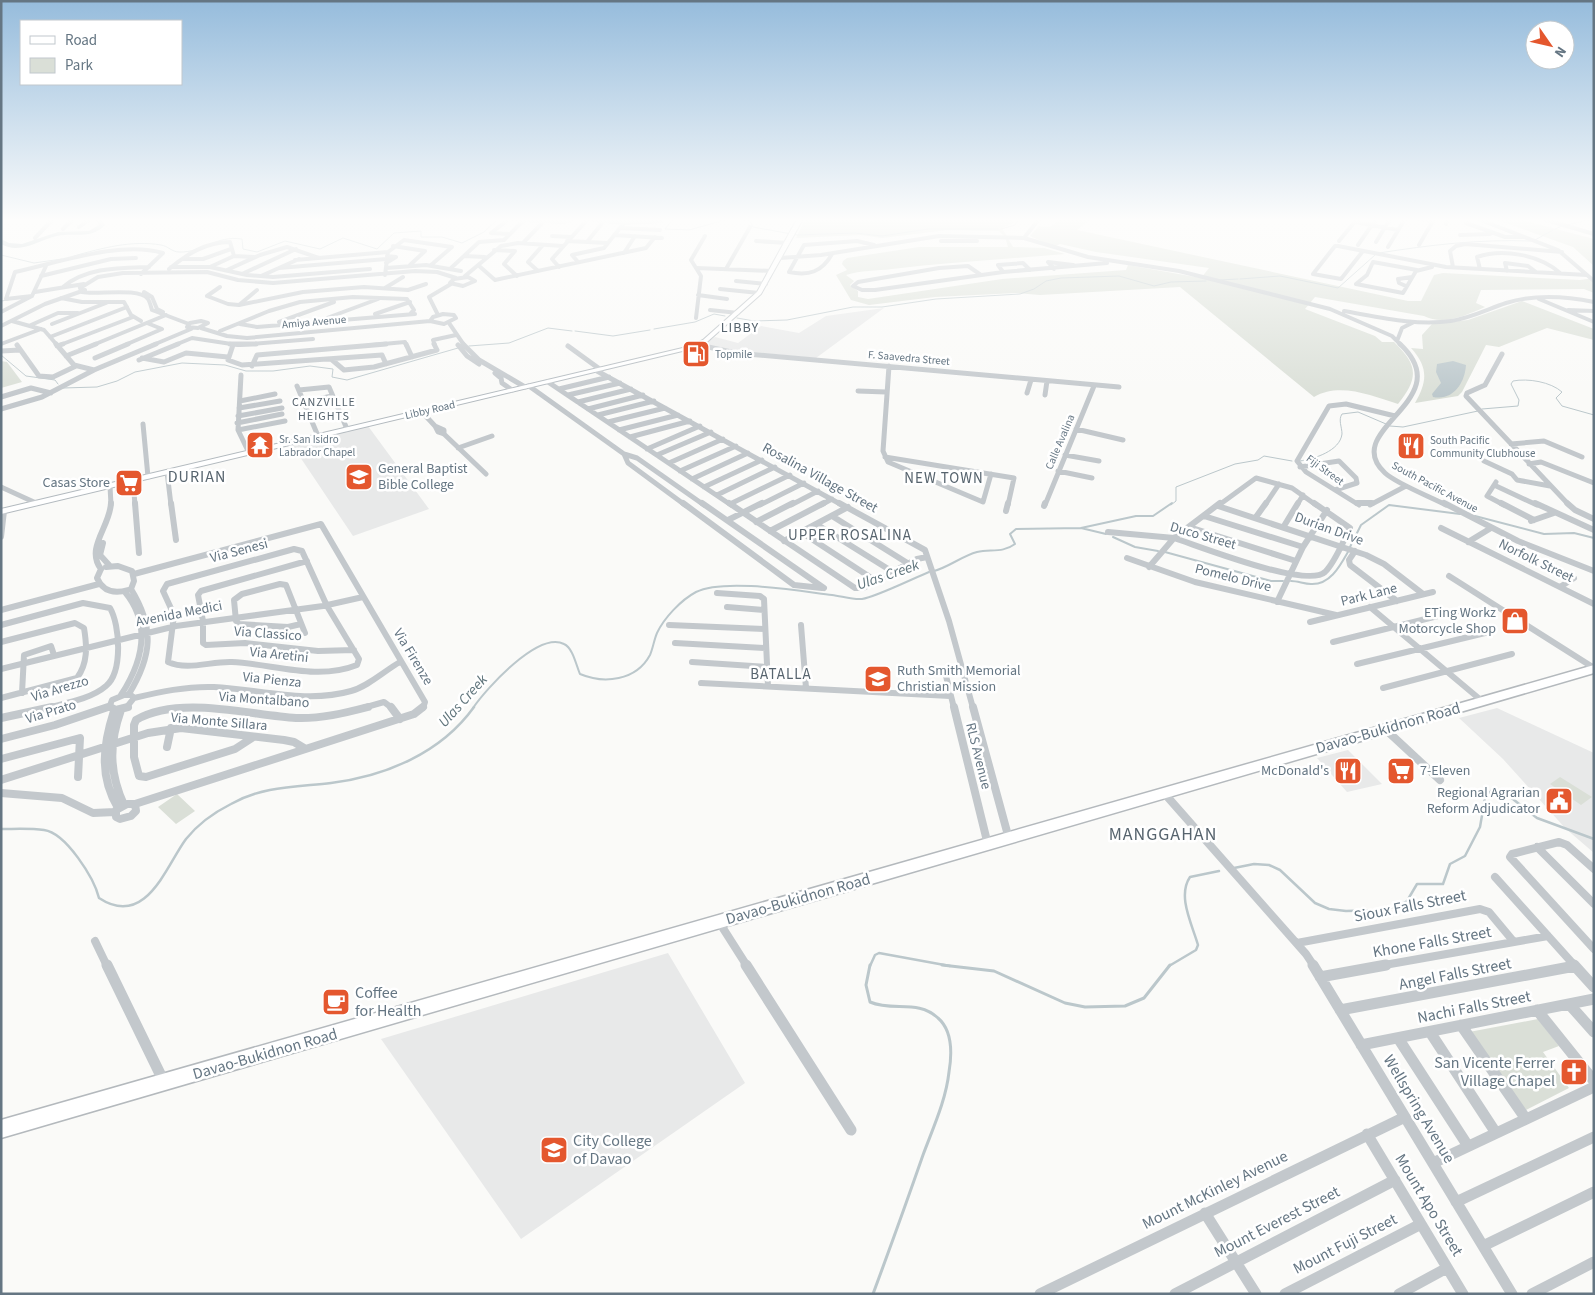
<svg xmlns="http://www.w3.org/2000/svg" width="1595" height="1295" font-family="'Source Sans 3',sans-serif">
	<rect width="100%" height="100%" fill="#fafaf8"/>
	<path fill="#e8e9e9" d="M884 308 816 358 728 350 704 344 715 337 738 343 761 326 799 333 826 316Z
		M368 426 429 509 353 536 292 445Z
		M1497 708 1594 753V853L1565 828 1503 759 1459 718Z
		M1348 750 1382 784 1347 792 1317 758Z
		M668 953 745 1083 521 1239 381 1039Z"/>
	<path fill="#dadfd7" d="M805 219H861L870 221 893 219H1011L1014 223 1002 228 1013 247 1044 248 1065 254C1007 259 949 262 892 269 876 271 861 270 846 275L854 281 850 285 858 291V297L868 299 1002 279 1126 270 1128 265 1201 278 1209 268 1096 252 1060 244 1054 247 1030 236 1039 226C1049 228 1053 227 1059 219H1091L1077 230 1408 301H1421L1434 275 1443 273 1580 280 1594 278V293L1584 289 1481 290 1476 303 1485 307C1467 315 1443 326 1424 316L1315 297 1305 309 1375 336 1382 342H1394C1418 365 1419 378 1398 404 1372 396 1340 382 1314 397L1180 287 1040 295 1016 293 935 297 869 305 851 300 836 275 847 270 842 264 843 261 847 258 919 247H1008L1005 237 999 231 948 230 882 238 861 235 796 238Z
		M1495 219H1518L1594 239V266L1573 247Z
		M1522 301 1594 329V340L1547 328 1499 347 1486 345 1462 392 1458 396 1415 403C1427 382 1429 368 1411 348L1423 349 1422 335 1432 324 1468 320Z
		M1 361 7 362 22 382 1 388Z
		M1560 777 1592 797 1581 805 1550 784Z
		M177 794 195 811 176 824 158 807Z
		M1538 1019 1559 1046 1543 1052 1569 1088 1526 1110 1469 1032Z"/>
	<path fill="#bbc7cb" d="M1453 361 1466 365C1465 382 1454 401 1433 397L1432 394 1441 383 1436 372 1437 364Z"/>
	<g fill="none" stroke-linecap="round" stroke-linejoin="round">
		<path stroke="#bbc7cb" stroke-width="1" d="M561 219H565
			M673 219 665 229 689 230 728 219
			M738 219 750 221 753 227 797 235 855 233 882 236 928 229H998
			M613 220 645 219
			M1567 225 1594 219
			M1001 229 1015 225 1019 219
			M1555 229 1562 226
			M1535 240 1553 230
			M1379 253C1430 245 1479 239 1531 241
			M1 255 34 263 62 259
			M74 256C102 248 132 240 161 245 168 246 172 252 179 252 202 253 216 235 242 239L243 249 257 252 285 241 320 249 343 238 377 249 394 233 421 231V237H442L462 243 484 232 498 219
			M1240 279 1280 276 1338 288 1375 255
			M1220 280 1238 279
			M1 301 8 300
			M737 318 754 321 787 320 853 307H882L936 299 1020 294 1034 289 1046 281 1061 278 1119 276 1154 286 1171 282 1206 281
			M654 329 695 322 714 314 725 316
			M575 331 613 336 650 330
			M469 346 509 343 548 328 572 331
			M1 355 26 376 55 380 58 384
			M63 388 97 387 117 381 135 372 182 363 225 365 246 371H273L310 366 333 369 332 377 347 380 458 348
			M1482 409 1518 406 1519 400 1511 384 1513 381C1528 378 1551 382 1562 392L1556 398 1562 406 1594 415
			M1390 426 1403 427 1478 411
			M1300 461C1314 459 1340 451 1342 434 1342 427 1338 420 1342 414L1358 412 1386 424
			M1171 505 1176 501V487L1235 464 1258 460 1264 456 1292 461"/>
		<path stroke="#bbc7cb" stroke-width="2" d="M1475 516 1544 534 1574 533 1594 538
			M1081 528 1136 516H1153L1172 503
			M1113 537 1135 547 1158 551
			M1350 547 1361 525 1389 505 1460 514
			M1165 552 1271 581H1283
			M934 571C949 567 962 556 977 552 991 549 1003 553 1015 544L1010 534 1016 529 1081 528 1106 534
			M1291 581C1298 581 1304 584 1311 584 1331 585 1341 564 1349 550
			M473 708C486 689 538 631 564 644 573 648 576 665 580 674 604 684 636 681 650 655 653 648 654 640 657 633 664 618 681 600 696 592 724 578 799 591 832 595 841 596 853 600 862 599 876 597 914 578 929 572"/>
		<path stroke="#bbc7cb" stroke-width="2.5" d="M1 829C15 829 30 828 44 830 66 833 94 878 99 898 146 929 166 866 186 839 198 824 215 812 231 804 263 786 295 787 331 783 386 776 441 753 474 707
			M1234 868 1254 864 1269 865 1280 870 1315 903 1329 909 1346 911 1382 910 1401 905 1407 901 1417 884H1443L1450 864 1465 856 1480 827 1485 798 1492 790 1509 796 1537 818 1594 839
			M870 966 875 955 879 953 950 966
			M1169 966 1196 950 1198 945C1192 924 1177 896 1190 877L1219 871"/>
		<path stroke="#bbc7cb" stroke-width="3" d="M870 965 866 985 870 1002C893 1012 918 999 938 1018 953 1031 952 1054 949 1072 946 1100 933 1128 923 1155 907 1201 890 1248 873 1294
			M942 965 994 971 1065 1003 1085 1007 1125 1006 1144 998 1170 965"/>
		<path fill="#bbc7cb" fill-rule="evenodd" d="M98 219H104L102 221 105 225C91 240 75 232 57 236 39 240 20 255 1 244V239L9 243 22 244 58 232 89 231 99 225 96 221Z"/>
		<defs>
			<path id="secondary" d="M797 219H803L761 294 707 342 695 348 1 514V509L691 346 703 340 757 292Z"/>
			<path id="trunk" d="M1594 665V673L1 1138V1120Z"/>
		</defs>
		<use href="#secondary" stroke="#b3babf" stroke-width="2"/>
		<use href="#trunk" stroke="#b4b9bd" stroke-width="3"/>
		<path stroke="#c3c8cc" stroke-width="4" d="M509 219 564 222 574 219
			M586 219 624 223 662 221
			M1419 219 1433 221
			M1478 219 1558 250 1594 281
			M1543 219 1594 234
			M1355 222 1398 230
			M1466 223 1505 237H1523
			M1446 224 1448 219
			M79 227 90 219
			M620 228 660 230
			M63 229 73 219
			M491 233 509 219
			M491 233 510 234
			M614 235 662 238
			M1460 235 1490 234
			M552 236 571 237
			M35 238 53 219
			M1024 238 1039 219
			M567 241 608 243
			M756 241 788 243
			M941 241H977
			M1339 241 1357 219
			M587 242 603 222
			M1376 242 1390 219
			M523 243 544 221
			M1358 245 1376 219
			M1419 245 1434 219
			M393 246 425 251
			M1388 247 1405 219
			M494 250 515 251 504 264 517 276
			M1363 251 1341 279 1313 274 1335 246H1338L1446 267 1587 275
			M624 253 635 236
			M832 254C822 272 809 276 789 272L804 245 857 241 874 245
			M464 256 485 257
			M780 258 821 255 939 236 1024 238 1088 257 1179 271 1330 309 1392 336 1401 345
			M183 259H203L231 249
			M295 260 388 252
			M578 262 572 255 604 248 624 223
			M386 263 396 257 387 256
			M410 265 425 251
			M478 265 495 280 646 248 655 237
			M171 267H210L247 275 273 277 370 269
			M210 267 234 256 254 257
			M559 267 552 259 588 219
			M1453 267 1450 251 1456 246 1465 244 1562 252
			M279 268 386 259
			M386 268 426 265 461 271
			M451 268 479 242 504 240 524 220
			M697 268 772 271
			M169 269C187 254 206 242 230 242L234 256
			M726 269 750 227
			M1054 269 1048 262 1073 265
			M1480 269 1477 257C1503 248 1540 255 1560 273
			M227 270 260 255 287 247 319 258
			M538 271 528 262 543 245
			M1507 271 1505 263 1528 266 1536 272
			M1003 272 998 265 1023 263 1030 270
			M242 274 296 249
			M385 275 388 252 404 240 452 247 431 265
			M981 275 968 266 939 268 858 282 853 286 862 290H875L1003 272 1107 263
			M41 276 111 259 136 258
			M261 276 299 259
			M465 276 501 246 518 243 563 246
			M468 277 475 281 463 286 450 283 454 279Z
			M736 281 766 284
			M1356 284 1403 293 1416 271 1432 267
			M1356 284 1367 275 1373 262 1417 270
			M1406 286 1399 283 1398 279 1412 277
			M63 287C87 267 119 268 149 267
			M220 287 207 296 228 304 239 305 303 292 364 287 408 290 426 284
			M385 288 403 277
			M720 289 759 293
			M35 292 84 284
			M144 292 152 297 157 309 163 312
			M698 295 727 299
			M32 296 6 299 15 272C58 263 120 240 163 253L141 274
			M61 298 82 302H124L131 315 141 321
			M1539 299 1594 322
			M239 305 257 290
			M710 310 738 313
			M1568 310 1594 311
			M1344 311C1379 317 1415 326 1451 321 1471 318 1488 309 1506 303 1535 294 1565 296 1594 302
			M1 312 32 296 46 266
			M375 314 410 302
			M443 314 454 315 456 318 444 324 430 321 433 317Z
			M438 315 429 297 451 284
			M327 318 378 299
			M696 318 701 276 691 260 705 236
			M12 321 44 330 57 345
			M201 321 208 323 198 328 187 327 190 323Z
			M279 322 334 302
			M449 323 464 345
			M52 324 106 303
			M189 324 152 310C151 307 150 302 148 299 139 287 97 295 82 292L80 288 98 277 123 273 207 272 238 280 273 283 415 271 437 272 456 278
			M240 324 257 327 415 314
			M31 325 58 313H78
			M1 326 45 304 85 290
			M201 328 227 336 247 338 430 321
			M220 331 269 311 300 302 353 297 407 299 414 310 411 313
			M50 337 127 307
			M1397 341 1402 328 1414 322
			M1 344 41 329
			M60 345 133 317
			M93 345 166 315
			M125 345 162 329 147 323
			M153 345 191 329
			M175 345 192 338 238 345
			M240 345 313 339
			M372 345 405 342 406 345
			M435 345 433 340 456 335"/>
		<path stroke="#c3c8cc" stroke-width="5" d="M56 344 74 365 94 370
			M230 344H256
			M406 344 412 357
			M463 344 479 360 525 387
			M1400 344C1461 401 1338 429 1385 473 1397 484 1431 497 1446 505
			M17 345 39 376 53 377 76 366
			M233 345 228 360 242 365 382 355 386 364
			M458 345 467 356 479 364
			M699 345 736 353 1119 387
			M57 346 63 344
			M568 346 601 370
			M1 351 20 350
			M1502 354 1485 385 1467 393 1466 396 1569 505
			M66 356 96 344
			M95 358 128 344
			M142 358 164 362 186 353 228 357
			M331 359 344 370 374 367 437 350 434 344
			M139 360 178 344
			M252 366 257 355 386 344
			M889 366 883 451 888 462 983 502 991 474
			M597 371 842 505
			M495 373 501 378 502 383 512 390
			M241 375 238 430 249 453
			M548 382 731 505
			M297 386 318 436
			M529 386 624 454 637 458 704 505
			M559 389 609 377
			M299 390 329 387 347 429
			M858 391 886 392
			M1027 393 1031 380
			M568 395 620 383
			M1045 395 1047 381
			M1 397 31 388 51 393
			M240 401 275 394
			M304 402 332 396
			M578 402 631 389
			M239 408 280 401
			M1 409 42 397 94 370 156 344
			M588 409 643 395
			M422 412 435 426 444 430V434
			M598 415 654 401
			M238 416 282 408
			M608 422 665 408
			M237 423 282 414
			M143 424 148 477
			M435 426 438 432 444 434 486 474
			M1076 429 1123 440
			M238 430 285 421
			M619 430 678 415
			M630 437 690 421
			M1511 444 1544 441 1582 457
			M458 448 492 436
			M647 449 700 426
			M624 454 628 463 685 505
			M657 455 711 432
			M1065 455 1099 461
			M885 457 1014 478 1008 505
			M1484 461 1512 474 1517 480 1550 486
			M669 463 723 439
			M1529 464 1541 462 1594 483
			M1300 467 1339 461 1356 478 1357 483
			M680 471 736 446
			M1058 471 1092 478
			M167 472 171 505
			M692 479 748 453
			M133 480 135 505
			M1496 482 1487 496 1504 505
			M1494 485 1537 505
			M110 486 111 505
			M1 487 36 503
			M704 487 762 460
			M1335 490 1357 483
			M717 495 775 467
			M730 504 790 475
			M760 505 804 483
			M791 505 818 491
			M821 505 832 499
			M1045 505 1094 386
			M1219 505 1256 478 1292 488 1316 505
			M1265 505 1279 484
			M1297 505 1303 495
			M1359 505 1306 472 1297 461 1329 406 1346 404 1395 416
			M1370 505 1406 486"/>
		<path stroke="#c3c8cc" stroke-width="6" d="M135 503 139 553
			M171 503 176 540
			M683 503 794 585 822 588
			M702 503 824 588
			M729 503 855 588H863L917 559 927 557
			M839 503 925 550 949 621 973 708
			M1357 503H1372
			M1444 503 1518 541 1594 571
			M1501 503 1534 520
			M1535 503 1594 530
			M1567 503 1575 510 1594 519
			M1044 506 1045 503
			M1218 506 1366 555 1384 564 1423 594
			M1006 511 1008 503
			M832 516 909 564
			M1204 516 1303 547
			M1256 517 1266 503
			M728 520 762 503
			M1531 521 1554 513
			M756 522 793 503
			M816 524 893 572
			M1284 526 1298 503
			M1189 527 1296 561
			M1441 528 1594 604
			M770 531 824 503
			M801 532 876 581
			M1108 532 1174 538
			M1 537 4 511
			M1174 538C1199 546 1307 589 1325 572 1336 561 1343 541 1350 528L1314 503
			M1174 538 1220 503
			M784 541 848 507
			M1468 542 1491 528
			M103 543 100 555 110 566
			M294 549 302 551 327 606 359 659 357 665C317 681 273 664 232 662 211 661 188 671 168 662L174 615 163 591 167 584Z
			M1355 551 1349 560 1350 565 1397 601
			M1127 558 1195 582 1336 615
			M307 561 201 591 198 595 203 621V643L206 645 245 643 318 651 354 650
			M106 567 118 566 132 571 134 581 131 589
			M1149 567 1174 538
			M101 569C85 548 110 527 111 503
			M101 569 97 578C103 592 115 594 128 590
			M134 574 321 524 425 702 423 708
			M1449 576 1594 668
			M1560 587 1574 578
			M717 593 760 596 764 599 768 686
			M1277 602 1303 547 1327 510
			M727 607 764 610
			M1370 607 1482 701
			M1 610 99 584
			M1310 622 1433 592
			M301 624 288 627 239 624 236 621 234 600 242 594 280 584 286 585 305 633
			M1 625 83 603 110 608C120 625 123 672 106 686 91 699 66 703 47 708
			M669 625 765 629
			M801 625 806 688
			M1 642 75 623 84 628C87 646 88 663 77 678L1 698
			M1333 642 1458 611
			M675 643 766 648
			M692 662 767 667
			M1357 664 1485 633
			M1 669 176 626 323 606 363 597
			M945 672 954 708
			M701 683 950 696
			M1383 688 1512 654
			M22 693 24 655 51 646 54 655
			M129 694C152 656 155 628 131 589
			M121 695C143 661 152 625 125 592
			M134 698C160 692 186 686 214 687 259 689 306 704 351 691 369 686 384 671 400 662
			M106 708 108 707
			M109 708 112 700 124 695H131L134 698 126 708
			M363 708 384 702 392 708"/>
		<path stroke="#c3c8cc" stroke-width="8" d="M110 707 116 710 128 707
			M391 707 400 719
			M954 707 988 845
			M973 707 1009 839
			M121 710C109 744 109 772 124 805
			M114 711C103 745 99 776 118 808
			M1 718 52 707
			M1385 729 1440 780
			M252 738 235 749 146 777 139 776 134 757V725L136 720C179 695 249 715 296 718 320 719 345 713 368 707
			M1 739 55 725 108 707
			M167 747 171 728
			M1 759 80 738 78 777
			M1 780 148 733 181 728 284 740 294 742 304 748
			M1 793 62 798 93 813 115 812
			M1164 793 1306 954 1314 966
			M127 804H135L136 811 131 816 120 819 116 817V810Z
			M135 804 414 714 423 707
			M1537 847 1594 904
			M1594 869 1567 845 1559 842 1512 854 1510 857 1594 949
			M1495 877 1575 966
			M719 922 747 966
			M95 941 107 966
			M1297 943 1480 909 1489 912 1514 942
			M1379 966 1548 936
			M1573 966H1575"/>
		<path stroke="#c3c8cc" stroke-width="11" d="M107 965 164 1082
			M746 965 851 1130
			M1313 965 1512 1294
			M1574 965 1594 987
			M1320 977 1386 965
			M1569 1004 1594 1032
			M1340 1010 1575 966
			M1537 1010 1594 1081
			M1461 1025 1526 1119
			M1430 1032 1496 1133
			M1398 1038 1468 1146
			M1361 1045 1594 999
			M1367 1134 1463 1294
			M1433 1163 1594 1087
			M1456 1202 1594 1137
			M1205 1213 1256 1294
			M1483 1246 1594 1192
			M1040 1294 1405 1117
			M1175 1294 1395 1180
			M1285 1294 1421 1224
			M1399 1294 1447 1268
			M1532 1294 1594 1262"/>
		<use href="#secondary" fill="#fff" fill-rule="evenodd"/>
		<use href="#trunk" fill="#fff" fill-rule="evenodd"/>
	</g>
	<linearGradient id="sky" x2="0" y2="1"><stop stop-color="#96bcdc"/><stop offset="0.55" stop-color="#fdfdfc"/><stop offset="1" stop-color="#fdfdfc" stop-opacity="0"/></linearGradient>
	<rect width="1595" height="400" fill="url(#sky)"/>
	<defs>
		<symbol id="fuel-square" viewBox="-11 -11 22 22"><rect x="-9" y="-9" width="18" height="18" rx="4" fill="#e4572e" stroke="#fff"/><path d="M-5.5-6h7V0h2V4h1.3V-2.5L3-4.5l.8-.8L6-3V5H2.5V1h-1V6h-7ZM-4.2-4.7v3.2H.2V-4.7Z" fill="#fff"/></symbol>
		<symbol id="temple-square" viewBox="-11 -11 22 22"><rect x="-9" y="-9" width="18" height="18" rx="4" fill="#e4572e" stroke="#fff"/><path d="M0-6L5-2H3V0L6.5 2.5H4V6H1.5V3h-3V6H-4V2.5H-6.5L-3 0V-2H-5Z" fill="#fff"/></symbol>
		<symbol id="restaurant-square" viewBox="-11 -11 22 22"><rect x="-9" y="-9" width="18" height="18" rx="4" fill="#e4572e" stroke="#fff"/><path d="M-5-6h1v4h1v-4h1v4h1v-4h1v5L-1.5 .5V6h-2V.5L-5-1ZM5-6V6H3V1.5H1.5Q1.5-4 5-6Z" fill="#fff"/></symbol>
		<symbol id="university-square" viewBox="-11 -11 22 22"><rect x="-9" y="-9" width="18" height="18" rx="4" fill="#e4572e" stroke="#fff"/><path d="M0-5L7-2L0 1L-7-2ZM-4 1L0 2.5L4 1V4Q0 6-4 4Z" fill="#fff"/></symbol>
		<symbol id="supermarket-square" viewBox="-11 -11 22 22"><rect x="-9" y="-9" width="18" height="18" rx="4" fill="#e4572e" stroke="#fff"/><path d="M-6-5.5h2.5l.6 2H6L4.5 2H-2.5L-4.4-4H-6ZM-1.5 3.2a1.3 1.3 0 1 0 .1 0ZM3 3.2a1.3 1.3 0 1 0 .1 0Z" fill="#fff"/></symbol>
		<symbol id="shop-square" viewBox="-11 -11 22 22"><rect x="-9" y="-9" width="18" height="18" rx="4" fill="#e4572e" stroke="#fff"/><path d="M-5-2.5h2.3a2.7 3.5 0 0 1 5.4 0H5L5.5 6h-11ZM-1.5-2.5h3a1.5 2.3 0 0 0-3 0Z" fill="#fff"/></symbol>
		<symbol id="school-square" viewBox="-11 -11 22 22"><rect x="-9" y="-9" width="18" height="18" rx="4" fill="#e4572e" stroke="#fff"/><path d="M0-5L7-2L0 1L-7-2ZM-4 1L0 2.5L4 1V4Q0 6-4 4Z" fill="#fff"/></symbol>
		<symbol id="civic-square" viewBox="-11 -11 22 22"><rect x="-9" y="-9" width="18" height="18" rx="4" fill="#e4572e" stroke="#fff"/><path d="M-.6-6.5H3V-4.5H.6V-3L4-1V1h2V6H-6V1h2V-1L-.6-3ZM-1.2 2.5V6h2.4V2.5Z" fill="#fff"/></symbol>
		<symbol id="cafe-square" viewBox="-11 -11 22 22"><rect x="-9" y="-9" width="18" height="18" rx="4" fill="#e4572e" stroke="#fff"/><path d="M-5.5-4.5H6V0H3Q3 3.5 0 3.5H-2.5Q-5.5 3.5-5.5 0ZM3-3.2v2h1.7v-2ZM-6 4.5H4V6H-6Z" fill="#fff"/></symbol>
		<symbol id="church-square" viewBox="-11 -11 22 22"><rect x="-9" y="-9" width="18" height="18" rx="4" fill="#e4572e" stroke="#fff"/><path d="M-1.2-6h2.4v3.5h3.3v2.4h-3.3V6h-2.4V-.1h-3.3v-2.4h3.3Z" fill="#fff"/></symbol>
	</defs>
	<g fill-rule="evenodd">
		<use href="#fuel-square" x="680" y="338" width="32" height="32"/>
		<use href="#temple-square" x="244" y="429" width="32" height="32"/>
		<use href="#restaurant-square" x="1395" y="430" width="32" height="32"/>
		<use href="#university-square" x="343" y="461" width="32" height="32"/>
		<use href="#supermarket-square" x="113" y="467" width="32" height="32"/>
		<use href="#shop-square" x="1499" y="605" width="32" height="32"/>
		<use href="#school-square" x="862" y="663" width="32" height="32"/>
		<use href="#restaurant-square" x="1332" y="755" width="32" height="32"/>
		<use href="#supermarket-square" x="1385" y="755" width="32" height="32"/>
		<use href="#civic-square" x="1543" y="785" width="32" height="32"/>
		<use href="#cafe-square" x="320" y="986" width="32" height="32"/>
		<use href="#church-square" x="1558" y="1056" width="32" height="32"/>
		<use href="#university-square" x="538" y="1134" width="32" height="32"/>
	</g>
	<g text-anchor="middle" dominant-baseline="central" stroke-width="5" stroke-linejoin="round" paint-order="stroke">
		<g font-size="11" fill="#657683" stroke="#fff">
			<text transform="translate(314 322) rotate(-5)">Amiya Avenue</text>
			<text transform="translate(909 358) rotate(5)">F. Saavedra Street</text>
			<text transform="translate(430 410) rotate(-13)">Libby Road</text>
			<text transform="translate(1060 442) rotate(-67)">Calle Avalina</text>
			<text transform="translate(1325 470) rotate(36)">Fiji Street</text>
			<text transform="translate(1435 487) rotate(28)">South Pacific Avenue</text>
		</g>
		<g font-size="11" fill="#657683" stroke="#fff" text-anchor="start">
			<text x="715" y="354">Topmile</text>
			<text x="279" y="439">Sr. San Isidro<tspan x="279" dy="13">Labrador Chapel</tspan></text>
			<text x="1430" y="440">South Pacific<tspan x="1430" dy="13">Community Clubhouse</tspan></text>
		</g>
		<g font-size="12" letter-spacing="1" fill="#57646e" stroke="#fff">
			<text x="324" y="402">CANZVILLE<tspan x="324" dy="14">HEIGHTS</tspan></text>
		</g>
		<g font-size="14" letter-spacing="1" fill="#57646e" stroke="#fff">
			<text x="740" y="328">LIBBY</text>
		</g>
		<g font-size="14" fill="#657683" stroke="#fff" text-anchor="end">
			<text x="378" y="469" text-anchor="start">General Baptist<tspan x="378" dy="16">Bible College</tspan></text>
			<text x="110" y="483">Casas Store</text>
			<text x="1496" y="613">ETing Workz<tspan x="1496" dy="16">Motorcycle Shop</tspan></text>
			<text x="897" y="671" text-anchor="start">Ruth Smith Memorial<tspan x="897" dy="16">Christian Mission</tspan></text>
			<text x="1329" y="771">McDonald's</text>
			<text x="1420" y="771" text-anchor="start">7-Eleven</text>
			<text x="1540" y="793">Regional Agrarian<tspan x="1540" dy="16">Reform Adjudicator</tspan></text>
		</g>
		<g font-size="14" fill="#657683" stroke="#fff">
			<text transform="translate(820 478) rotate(29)">Rosalina Village Street</text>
			<text transform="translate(1329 529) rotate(20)">Durian Drive</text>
			<text transform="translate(1203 536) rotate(16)">Duco Street</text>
			<text transform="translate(239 551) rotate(-15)">Via Senesi</text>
			<text transform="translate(1536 561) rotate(26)">Norfolk Street</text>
			<text transform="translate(1233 578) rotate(14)">Pomelo Drive</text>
			<text transform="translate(1369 595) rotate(-14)">Park Lane</text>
			<text transform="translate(179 614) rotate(-11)">Avenida Medici</text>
			<text transform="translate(268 634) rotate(4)">Via Classico</text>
			<text transform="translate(279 655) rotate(6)">Via Aretini</text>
			<text transform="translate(413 657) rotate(59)">Via Firenze</text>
			<text transform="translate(272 680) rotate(6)">Via Pienza</text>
			<text transform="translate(60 689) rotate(-17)">Via Arezzo</text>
			<text transform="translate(264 700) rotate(4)">Via Montalbano</text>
			<text transform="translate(51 712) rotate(-17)">Via Prato</text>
			<text transform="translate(219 722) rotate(5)">Via Monte Sillara</text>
			<text transform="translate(978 756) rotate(76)">RLS Avenue</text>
		</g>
		<g font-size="15" letter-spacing="1" fill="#57646e" stroke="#fff">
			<text x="944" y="478">NEW TOWN</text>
			<text x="850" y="535">UPPER ROSALINA</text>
			<text x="781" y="674">BATALLA</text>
		</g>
		<g font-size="15" font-style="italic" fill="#60757c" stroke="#fff">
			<text transform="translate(888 575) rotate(-19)">Ulas Creek</text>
			<text transform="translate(463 701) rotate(-48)">Ulas Creek</text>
		</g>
		<g font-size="16" letter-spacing="1" fill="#57646e" stroke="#fff">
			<text x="197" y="477">DURIAN</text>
		</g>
		<g font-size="16" fill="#657683" stroke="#fff">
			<text transform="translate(1388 728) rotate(-16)">Davao-Bukidnon Road</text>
			<text transform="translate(798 899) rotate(-16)">Davao-Bukidnon Road</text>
			<text transform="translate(1410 906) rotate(-11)">Sioux Falls Street</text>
			<text transform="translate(1432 942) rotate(-10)">Khone Falls Street</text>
			<text transform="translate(1455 974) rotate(-11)">Angel Falls Street</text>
			<text transform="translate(1474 1007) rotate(-11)">Nachi Falls Street</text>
			<text transform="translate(265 1054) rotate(-16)">Davao-Bukidnon Road</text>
			<text transform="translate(1419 1109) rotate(59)">Wellspring Avenue</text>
			<text transform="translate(1215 1190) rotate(-26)">Mount McKinley Avenue</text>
			<text transform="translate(1429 1205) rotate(59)">Mount Apo Street</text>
			<text transform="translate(1277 1222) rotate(-27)">Mount Everest Street</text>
			<text transform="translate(1345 1244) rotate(-27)">Mount Fuji Street</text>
		</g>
		<g font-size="16" fill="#657683" stroke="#fff" text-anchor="start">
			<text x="355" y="993">Coffee<tspan x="355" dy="18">for Health</tspan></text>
			<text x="1555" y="1063" text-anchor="end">San Vicente Ferrer<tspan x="1555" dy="18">Village Chapel</tspan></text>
			<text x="573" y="1141">City College<tspan x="573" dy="18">of Davao</tspan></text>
		</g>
		<g font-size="18" letter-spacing="1" fill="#57646e" stroke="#fff">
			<text x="1163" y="834">MANGGAHAN</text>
		</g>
	</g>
	<rect width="1595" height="1295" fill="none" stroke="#657683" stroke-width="5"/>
	<rect x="20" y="20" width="162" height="65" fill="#ffffff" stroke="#c1c8cd"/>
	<rect x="30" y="36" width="25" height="8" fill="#ffffff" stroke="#c1c8cd"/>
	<text x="65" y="45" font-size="15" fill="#657683">Road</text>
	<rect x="30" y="58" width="25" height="15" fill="#dadfd7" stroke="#c1c8cd"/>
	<text x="65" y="70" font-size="15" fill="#657683">Park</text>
	<g transform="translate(1550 45) rotate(124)"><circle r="24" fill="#ffffff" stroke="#c1c8cd"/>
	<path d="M0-4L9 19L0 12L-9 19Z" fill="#e4572e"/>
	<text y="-8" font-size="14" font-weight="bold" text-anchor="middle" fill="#657683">N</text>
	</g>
</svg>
